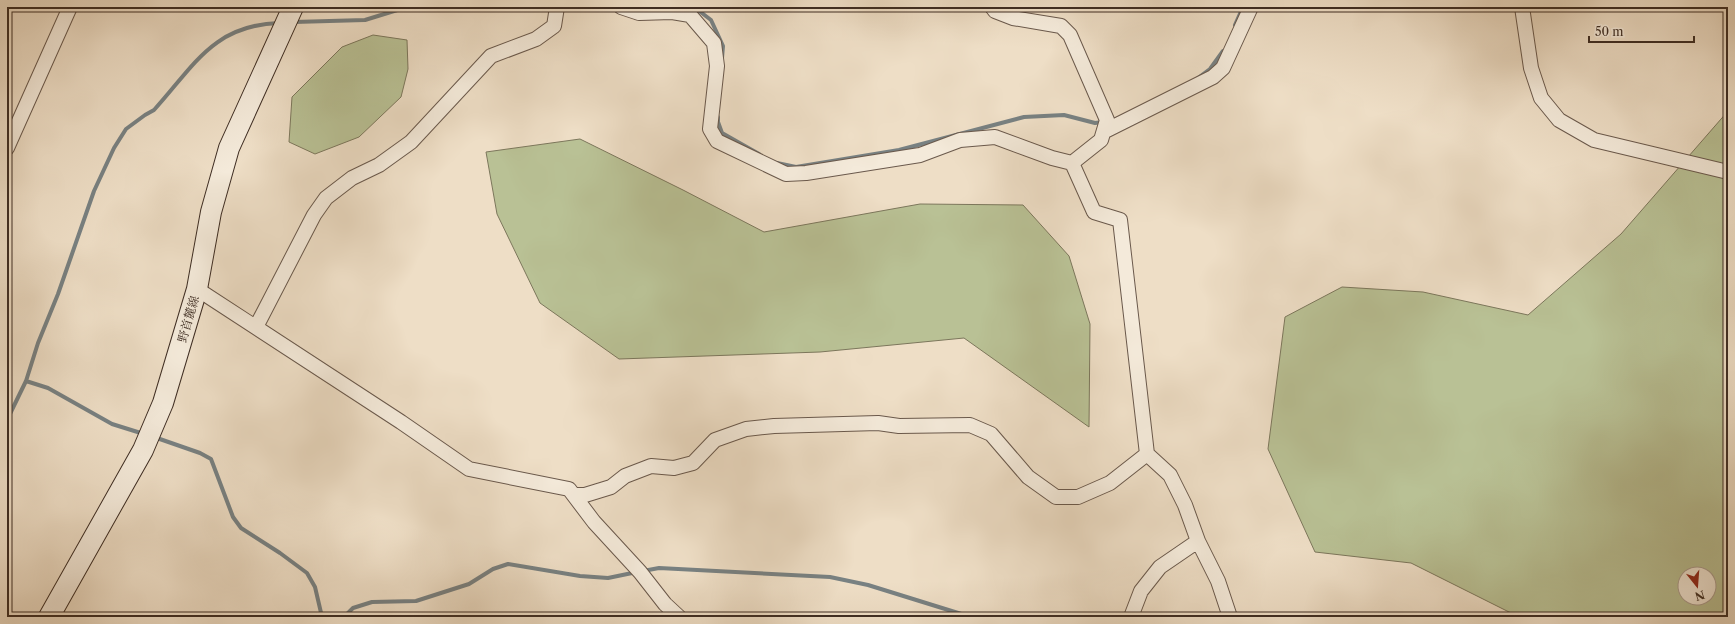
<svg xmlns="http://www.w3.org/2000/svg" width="1735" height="624" font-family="'Libre Caslon Text','Noto Serif JP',serif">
	<rect width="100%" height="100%" fill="#eedec6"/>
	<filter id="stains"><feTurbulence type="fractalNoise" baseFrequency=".005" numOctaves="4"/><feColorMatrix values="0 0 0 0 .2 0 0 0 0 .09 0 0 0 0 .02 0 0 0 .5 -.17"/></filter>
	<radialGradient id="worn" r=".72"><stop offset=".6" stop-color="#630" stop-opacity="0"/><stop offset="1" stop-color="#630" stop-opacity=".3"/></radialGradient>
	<path fill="#b9c195" stroke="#7c775c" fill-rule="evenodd" d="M373 35 407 40 408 69 401 97 359 137 315 154 289 142 292 97 342 47Z
		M1728 111V617H1519L1411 563 1315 552 1268 449 1285 317 1342 287 1423 292 1528 315 1621 234ZM1685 574H1709V598H1685Z
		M580 139 683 190 764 232 920 204 1023 205 1069 256 1090 324 1089 427 964 338 820 352 619 359 540 303 497 214 486 152Z"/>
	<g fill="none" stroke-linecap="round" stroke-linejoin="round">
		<path stroke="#788182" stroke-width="4" d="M694 7 711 20 723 46 722 58
			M294 22 365 20 407 7
			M1235 25 1243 7
			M1198 78 1210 69 1223 51
			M718 117V122L722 133 759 154
			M777 163 796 167 899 150 1024 117 1064 115 1095 123 1103 122
			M26 381 48 388 112 424 144 434
			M7 420 26 381 38 343 58 294 94 191 114 148 126 129 145 115 154 110C194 66 213 25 279 23
			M154 437 200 453 211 459 233 517 241 528 280 553 307 573 315 587 322 617
			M643 571 659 568 830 577 868 585 971 617
			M344 617 353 608 372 602 416 601 469 584 493 569 508 564 580 576 608 578 637 572"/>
		<defs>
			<path id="street" d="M621 7 639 13 672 12 690 15 714 43 717 66 710 129 717 141 786 174 806 173 920 155 960 140 995 137 1052 158 1072 163
				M992 7 995 11 1013 18 1061 26 1070 35 1107 120 1101 140 1072 163
				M1522 7 1531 68 1541 98 1559 120 1594 140 1728 172
				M1105 131 1213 77 1223 68 1251 7
				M7 148 70 7
				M1072 163 1094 212 1120 220 1147 454 1170 475 1185 505 1198 541 1218 581 1230 617
				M197 289 401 422 469 469 569 489 594 522 640 572 665 604 679 617
				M256 327 314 215 326 198 352 178 379 165 411 142 491 56 536 39 554 26 557 7
				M575 495H585L611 487 625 476 651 466 674 468 693 463 715 440 746 429 774 426 878 423 899 426 970 425 991 434 1028 477 1056 497H1078L1110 483 1147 454
				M1131 617 1141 591 1160 567 1198 541"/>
			<path id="secondary" d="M49 617 143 450 163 403 197 289 211 212 229 148 293 7"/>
		</defs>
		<use href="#street" stroke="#6a594c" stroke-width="16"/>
		<use href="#secondary" stroke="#3e2d23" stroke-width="22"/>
		<use href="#street" stroke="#f4eada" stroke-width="14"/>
		<use href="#secondary" stroke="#f4eada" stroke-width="20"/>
	</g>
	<g text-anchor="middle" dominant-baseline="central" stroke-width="3" stroke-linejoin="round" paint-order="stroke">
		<g font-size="12" fill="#3e2d23" stroke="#f4eada">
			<text transform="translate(188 319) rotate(-74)">野首麓線</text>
		</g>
	</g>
	<rect width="1735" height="624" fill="none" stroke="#eedec6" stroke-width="24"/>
	<rect x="8" y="8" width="1719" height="608" fill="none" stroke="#3e2d23" stroke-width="2"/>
	<rect x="12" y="12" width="1711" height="600" fill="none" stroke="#3e2d23"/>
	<g transform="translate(1697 586) rotate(163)"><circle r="19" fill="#f4eada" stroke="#ab9e91"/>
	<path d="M0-3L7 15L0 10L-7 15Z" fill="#8f2418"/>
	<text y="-6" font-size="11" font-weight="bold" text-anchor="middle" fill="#3e2d23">N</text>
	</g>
	<path d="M1589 36v6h105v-6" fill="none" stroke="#3e2d23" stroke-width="2"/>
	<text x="1595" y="36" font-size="12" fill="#3e2d23" stroke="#f4eada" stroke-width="3" paint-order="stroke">50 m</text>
	<rect width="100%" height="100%" filter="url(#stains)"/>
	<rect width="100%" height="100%" fill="url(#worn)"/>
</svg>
